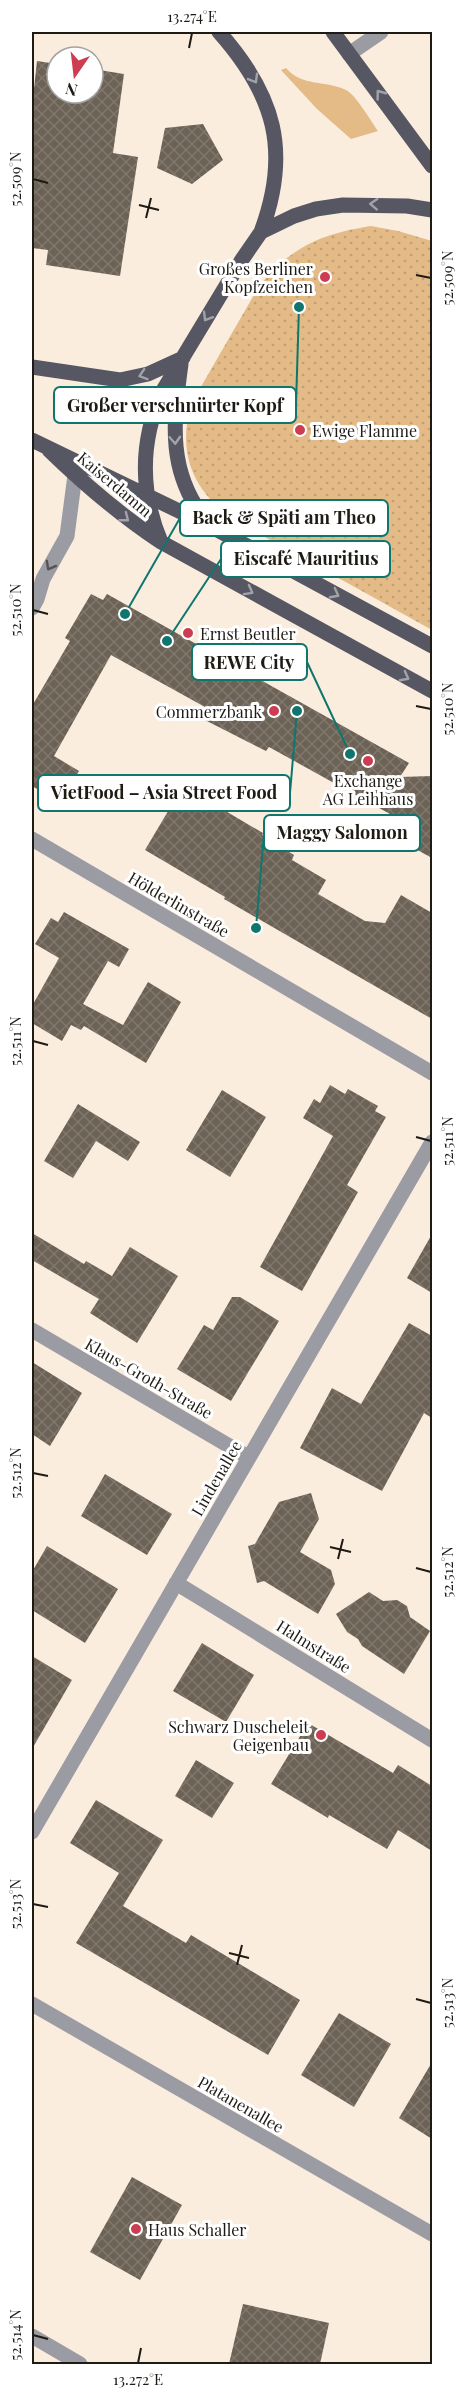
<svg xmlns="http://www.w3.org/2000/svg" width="464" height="2396" font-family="'Playfair Display',serif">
	<defs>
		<pattern id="park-dots" width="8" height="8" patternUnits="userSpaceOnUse" patternTransform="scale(1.5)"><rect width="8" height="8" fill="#e4bb87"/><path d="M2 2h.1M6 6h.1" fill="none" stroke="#c3a074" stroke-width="1.8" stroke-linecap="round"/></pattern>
		<pattern id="building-cross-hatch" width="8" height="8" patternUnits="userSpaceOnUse" patternTransform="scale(1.5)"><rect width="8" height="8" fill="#6c6255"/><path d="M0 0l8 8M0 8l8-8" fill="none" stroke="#80786e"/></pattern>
	</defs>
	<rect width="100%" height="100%" fill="#faedde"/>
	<path fill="#e4bb87" d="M286 68C302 87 326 80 346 90 356 95 371 121 378 131L351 139 317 109 281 70Z"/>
	<path fill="url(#park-dots)" d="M371 226 398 231 432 241V630L234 520C193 491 177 454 191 404L258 288C289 248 320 234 371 226Z"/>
	<path fill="url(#building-cross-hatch)" d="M37 61 57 64V93H93V69L124 74 113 153 138 157 120 276 46 265 48 250 32 248V107Z
		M203 124 223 160 192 184 157 168 165 128Z
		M91 594 103 600 107 594 409 763 400 777 432 776V858L390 835 399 819 269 747 266 751 199 717 205 707 111 655 54 756 79 771 61 803 32 786V706L70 641 65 638Z
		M183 786 263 833 262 835 294 855 292 860 326 880 318 894 365 921 385 923 401 895 432 913V1019L224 899 225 897 145 850Z
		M64 912 129 949 119 967 108 961 83 1004 123 1025 148 982 181 1002 146 1063 84 1026 81 1030 71 1025 62 1041 32 1023V1006L59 958 35 944 51 918 58 922Z
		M330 1085 345 1094 348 1089 378 1106 375 1111 386 1117 347 1185 358 1192 302 1291 260 1267 333 1136 303 1118 314 1099 320 1103Z
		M222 1090 266 1117 230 1177 186 1150Z
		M78 1104 140 1142 128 1161 96 1141 73 1178 44 1161Z
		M32 1233 84 1264 86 1261 112 1276 130 1247 178 1276 137 1343 90 1313 99 1299 32 1260Z
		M432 1234V1293L407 1278Z
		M232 1297H240L279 1321 231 1401 177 1369 204 1325 213 1330Z
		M409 1323 432 1336V1418L424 1413 382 1491 300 1448 332 1388 361 1404Z
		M32 1362 82 1393 50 1446 32 1434Z
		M105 1474 172 1514 147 1555 81 1516Z
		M311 1493 319 1519 300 1552 331 1570 335 1584 318 1614 264 1581 257 1583 248 1546 255 1544 279 1502Z
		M47 1546 118 1589 85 1643 32 1610V1572Z
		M369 1592 383 1601 397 1600 407 1606 410 1617 430 1631 404 1674 362 1646 358 1639 347 1632 336 1614Z
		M202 1643 254 1675 226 1722 173 1691Z
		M32 1656 72 1680 32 1749Z
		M308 1723 393 1773 398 1765 432 1786V1851L398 1830 387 1849 329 1815 328 1818 271 1784Z
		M196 1760 234 1783 212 1818 175 1796Z
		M96 1800 163 1840 123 1906 186 1943 191 1935 300 2000 268 2055 76 1943 119 1873 70 1843Z
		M339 2013 391 2044 354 2107 301 2075Z
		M432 2062V2139L399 2118Z
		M132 2177 182 2205 140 2280 90 2252Z
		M243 2304 329 2323 320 2364H229Z"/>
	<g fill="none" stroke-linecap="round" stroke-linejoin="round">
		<path stroke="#9b9ba3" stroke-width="15" d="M349 54 381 32
			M32 608 37 599 43 579 67 536 75 475
			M32 839 432 1073
			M32 1330 248 1457
			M176 1583 432 1740
			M32 1832 432 1142
			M32 2004 432 2234
			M32 2336 80 2364"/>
		<path stroke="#565763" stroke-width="15" d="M219 32C275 95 291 152 261 232
			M333 32 432 166
			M181 364C173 423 167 474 208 523
			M32 367 120 380 148 374 183 358
			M32 440 210 526 432 646
			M49 450C84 484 120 515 161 542L432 691
			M161 542C140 492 140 442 162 392L241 261 261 232 294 216 316 209 343 205 407 206 432 210"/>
	</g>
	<defs><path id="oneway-chevron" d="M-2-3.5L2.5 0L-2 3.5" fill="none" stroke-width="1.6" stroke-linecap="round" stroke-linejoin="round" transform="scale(1.5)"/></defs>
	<g stroke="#a2a3a9">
		<use href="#oneway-chevron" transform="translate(254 79) rotate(60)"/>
		<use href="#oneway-chevron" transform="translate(380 94) rotate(-127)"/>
		<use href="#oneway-chevron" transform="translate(374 204) rotate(-177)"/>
		<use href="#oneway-chevron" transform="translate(207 317) rotate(121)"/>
		<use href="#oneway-chevron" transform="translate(143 375) rotate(162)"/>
		<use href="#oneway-chevron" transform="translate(175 440) rotate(87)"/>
		<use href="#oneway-chevron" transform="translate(125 518) rotate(38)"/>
		<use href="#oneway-chevron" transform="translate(249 591) rotate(29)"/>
		<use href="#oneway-chevron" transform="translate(335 594) rotate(28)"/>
		<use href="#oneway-chevron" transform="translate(405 677) rotate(28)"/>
	</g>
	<use stroke="#565454" href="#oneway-chevron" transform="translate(50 566) rotate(119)"/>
	<path fill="none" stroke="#1e1a14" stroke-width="2" d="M189 48 192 33M33 179 48 183M139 205 159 210M146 218 151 198M416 275 431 278M33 610 48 614M416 706 431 709M33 1041 48 1045M416 1137 431 1141M33 1473 48 1476M330 1547 351 1552M338 1559 343 1539M416 1568 431 1572M33 1904 48 1907M229 1953 249 1958M237 1965 242 1945M416 1999 431 2003M33 2335 48 2339M138 2363 141 2348"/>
	<g fill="#cd3d51" stroke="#fff" stroke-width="2">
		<circle cx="325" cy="277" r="6"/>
		<circle cx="300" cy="430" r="6"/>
		<circle cx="188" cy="633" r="6"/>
		<circle cx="274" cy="711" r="6"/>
		<circle cx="368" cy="761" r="6"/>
		<circle cx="321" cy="1735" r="6"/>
		<circle cx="136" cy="2229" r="6"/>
	</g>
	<g text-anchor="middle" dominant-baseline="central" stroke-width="6" stroke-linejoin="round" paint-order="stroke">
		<g font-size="16" fill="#1e1a14" stroke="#fff" text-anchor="end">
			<text x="313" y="268">Großes Berliner<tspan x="313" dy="18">Kopfzeichen</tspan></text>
			<text x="312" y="430" text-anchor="start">Ewige Flamme</text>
			<text x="200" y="633" text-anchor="start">Ernst Beutler</text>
			<text x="262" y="711">Commerzbank</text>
			<text x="368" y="780" text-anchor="middle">Exchange<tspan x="368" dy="18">AG Leihhaus</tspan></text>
			<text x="309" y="1726">Schwarz Duscheleit<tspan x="309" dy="18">Geigenbau</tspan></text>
			<text x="148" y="2229" text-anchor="start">Haus Schaller</text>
		</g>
		<g font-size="16" fill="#1e1a14" stroke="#fff">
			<text transform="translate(115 484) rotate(40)">Kaiserdamm</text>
			<text transform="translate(179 904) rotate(30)">Hölderlinstraße</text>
			<text transform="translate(149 1378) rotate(30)">Klaus-Groth-Straße</text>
			<text transform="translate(216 1478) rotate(-60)">Lindenallee</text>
			<text transform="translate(314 1646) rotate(32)">Halmstraße</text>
			<text transform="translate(241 2104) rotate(30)">Platanenallee</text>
		</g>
	</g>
	<path fill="none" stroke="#0f766e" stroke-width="2" d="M299 307L296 405M125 614L180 518M167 641L221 559M350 754L307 662M297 711L290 793M256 928L264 833"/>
	<g fill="#0f766e" stroke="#fff" stroke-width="2">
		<circle cx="299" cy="307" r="6"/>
		<circle cx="125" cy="614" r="6"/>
		<circle cx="167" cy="641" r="6"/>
		<circle cx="350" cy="754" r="6"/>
		<circle cx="297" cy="711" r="6"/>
		<circle cx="256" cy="928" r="6"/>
	</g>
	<g fill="#fff" stroke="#0f766e" stroke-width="2">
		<rect x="54" y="387" width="242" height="36" rx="6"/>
		<rect x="180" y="500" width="208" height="36" rx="6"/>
		<rect x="221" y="541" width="169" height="36" rx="6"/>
		<rect x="192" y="644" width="115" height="36" rx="6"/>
		<rect x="38" y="775" width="252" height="36" rx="6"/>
		<rect x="264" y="815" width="156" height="36" rx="6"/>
	</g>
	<g font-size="18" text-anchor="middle" font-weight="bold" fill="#1e1a14">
		<text x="175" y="412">Großer verschnürter Kopf</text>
		<text x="284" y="524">Back &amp; Späti am Theo</text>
		<text x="306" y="565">Eiscafé Mauritius</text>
		<text x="249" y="669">REWE City</text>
		<text x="164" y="799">VietFood – Asia Street Food</text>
		<text x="342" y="839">Maggy Salomon</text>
	</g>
	<rect width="464" height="2396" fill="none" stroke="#ffffff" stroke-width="66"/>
	<g transform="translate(75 75) rotate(194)"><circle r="28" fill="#ffffff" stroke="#a5a3a1" stroke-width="1.5"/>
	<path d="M0-4.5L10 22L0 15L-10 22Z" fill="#cd3d51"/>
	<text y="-9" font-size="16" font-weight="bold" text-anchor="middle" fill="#1e1a14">N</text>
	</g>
	<rect x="33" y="33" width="398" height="2330" fill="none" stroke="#1e1a14" stroke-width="2"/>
	<g font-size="15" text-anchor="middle" fill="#1e1a14">
		<text x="192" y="22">13.274°E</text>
		<text transform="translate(16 179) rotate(-90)" y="5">52.509°N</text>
		<text transform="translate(448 278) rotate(-90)" y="5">52.509°N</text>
		<text transform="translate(16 610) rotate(-90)" y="5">52.510°N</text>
		<text transform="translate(448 709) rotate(-90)" y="5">52.510°N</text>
		<text transform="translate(16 1041) rotate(-90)" y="5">52.511°N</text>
		<text transform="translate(448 1141) rotate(-90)" y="5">52.511°N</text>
		<text transform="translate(16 1473) rotate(-90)" y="5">52.512°N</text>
		<text transform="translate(448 1572) rotate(-90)" y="5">52.512°N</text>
		<text transform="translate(16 1904) rotate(-90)" y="5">52.513°N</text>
		<text transform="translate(448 2003) rotate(-90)" y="5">52.513°N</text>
		<text transform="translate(16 2335) rotate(-90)" y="5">52.514°N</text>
		<text x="138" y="2385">13.272°E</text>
	</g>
</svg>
